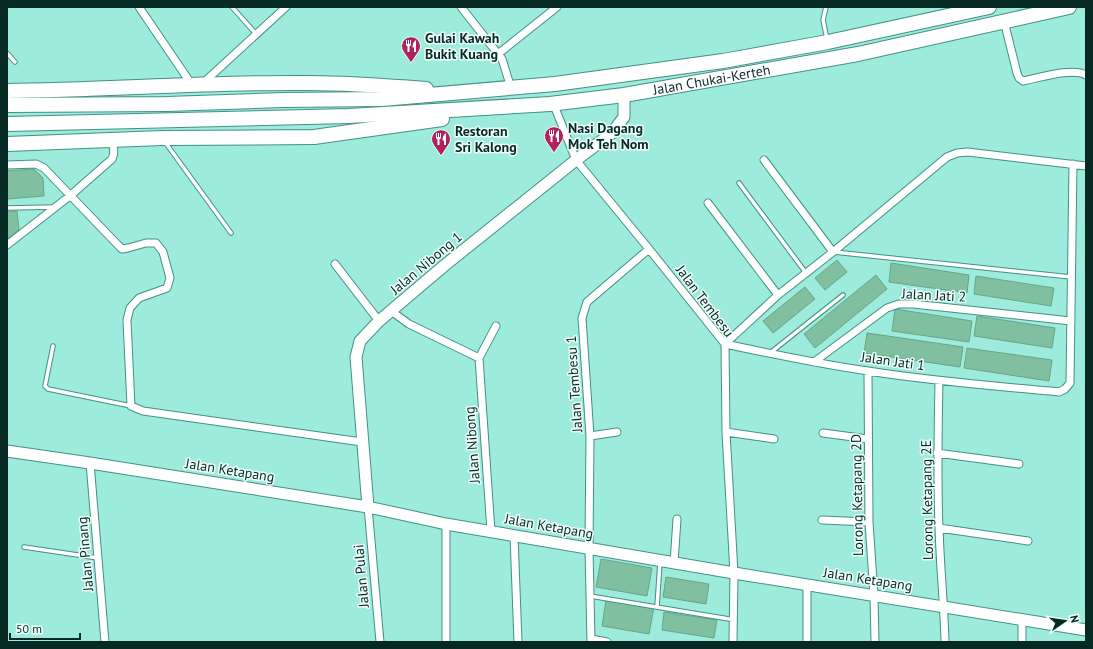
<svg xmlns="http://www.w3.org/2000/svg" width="1093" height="649" font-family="'PT Sans',sans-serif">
	<rect width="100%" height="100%" fill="#9cebdd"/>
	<path fill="#80c0a0" stroke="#67a687" d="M34 169 43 178 44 196 7 199V171Z
		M17 211 19 230 7 239V212Z
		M837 260 847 272 825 290 815 278Z
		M891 263 969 275 967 293 889 282Z
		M876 275 887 289 815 348 804 334Z
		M976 276 1054 288 1051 306 974 294Z
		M805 287 815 299 773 333 763 321Z
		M895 309 972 321 969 342 892 331Z
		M977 316 1055 328 1052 348 974 336Z
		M867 333 963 347 960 367 864 353Z
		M967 348 1052 360 1049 381 964 368Z
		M601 559 652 568 647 596 596 587Z
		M666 577 709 584 706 604 663 597Z
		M606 600 654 607 649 634 602 626Z
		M664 612 717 620 714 638 662 630Z"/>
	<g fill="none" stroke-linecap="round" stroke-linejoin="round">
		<defs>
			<path id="lane" d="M232 7 256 34
				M826 7 823 20 827 39
				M7 53 15 62
				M165 142 231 233
				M739 183 806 273
				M7 208 55 207
				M834 252 1071 277
				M53 346 45 386 48 389 131 406
				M770 353 843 295
				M24 547 98 558
				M590 596 729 619
				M657 607 660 562"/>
			<path id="street" d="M139 7 192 85
				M461 7 502 59 511 88
				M1004 21 1017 73 1019 78 1023 81C1039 78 1072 67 1086 75
				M498 54 557 7
				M202 84 286 7
				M553 103 576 160 649 249 725 344 726 432 734 573 733 642
				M764 160 833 252
				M7 165 36 164 44 168 116 243 122 249 128 248 146 243H156L163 252 170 278 167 288 139 298 130 308 127 320 131 406 143 411 362 442
				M708 203 778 295
				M7 245 71 195 112 159C115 152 114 148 111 140
				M335 264 379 321
				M391 311 409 324 479 358
				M725 344C772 354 820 364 868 371 931 381 995 386 1059 392L1065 389 1070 383 1073 164
				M725 344 778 295 833 252 947 157 957 153 968 152 1086 166
				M479 358 491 531
				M479 358 496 326
				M814 362 887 308 899 304H913L1071 321
				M868 371 869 522 874 595 875 642
				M939 381C938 429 937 478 939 527 940 565 944 603 945 642
				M726 432 774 439
				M823 433 868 439
				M590 436 617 432
				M937 453 1019 464
				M90 463 105 642
				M368 507 380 642
				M822 520 869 522
				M446 524V642
				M939 528 1028 541
				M514 536 518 642
				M674 563 677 519
				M807 585V642
				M1022 620V642
				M591 639 607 642
				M591 642 589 548 590 436 582 318 587 302 649 249"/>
			<path id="secondary" d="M7 451 90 463 368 507 446 524 734 573 1086 630
				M368 507 356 357 360 341 379 321 445 265 576 160 612 133 624 117V95"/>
			<g id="highway">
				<path d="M7 91C107 90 207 82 308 83 347 83 387 86 426 89"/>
				<path d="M7 105 167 104 283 100 382 99 555 84 723 61 828 42 989 7"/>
				<path id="s1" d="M7 124 349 116 550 104 624 95 858 54 1069 7"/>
				<path d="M7 144 162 138 314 137 442 119"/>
			</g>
		</defs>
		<use href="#lane" stroke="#429185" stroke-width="5.5"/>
		<use href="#street" stroke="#429185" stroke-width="9"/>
		<use href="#secondary" stroke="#429185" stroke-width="13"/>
		<use href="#highway" stroke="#429185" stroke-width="16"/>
		<use href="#lane" stroke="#fff" stroke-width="3.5"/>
		<use href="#street" stroke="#fff" stroke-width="7"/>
		<use href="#secondary" stroke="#fff" stroke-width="11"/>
		<use href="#highway" stroke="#fff" stroke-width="14"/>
	</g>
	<defs>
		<symbol id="restaurant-pin" viewBox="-11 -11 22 30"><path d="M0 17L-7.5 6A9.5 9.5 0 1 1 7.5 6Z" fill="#af225c" stroke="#effefb"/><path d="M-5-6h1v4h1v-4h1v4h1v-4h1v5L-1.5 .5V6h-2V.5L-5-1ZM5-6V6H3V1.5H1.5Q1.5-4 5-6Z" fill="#fff"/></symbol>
	</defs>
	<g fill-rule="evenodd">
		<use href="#restaurant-pin" x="400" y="35" width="22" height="30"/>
		<use href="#restaurant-pin" x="543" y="125" width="22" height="30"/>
		<use href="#restaurant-pin" x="430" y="128" width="22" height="30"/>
	</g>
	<g text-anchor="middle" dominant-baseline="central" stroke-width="3" stroke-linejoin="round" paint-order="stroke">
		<g font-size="14" font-weight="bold" fill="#062924" stroke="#effefb" text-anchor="start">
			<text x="425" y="38">Gulai Kawah<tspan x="425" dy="16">Bukit Kuang</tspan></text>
			<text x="568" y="128">Nasi Dagang<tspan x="568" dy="16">Mok Teh Nom</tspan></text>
			<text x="455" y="131">Restoran<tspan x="455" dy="16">Sri Kalong</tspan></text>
		</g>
		<g font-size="14" fill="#062924" stroke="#effefb">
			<text stroke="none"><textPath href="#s1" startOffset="707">Jalan Chukai-Kerteh</textPath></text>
			<text transform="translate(426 263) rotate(-40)">Jalan Nibong 1</text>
			<text transform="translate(934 295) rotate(3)">Jalan Jati 2</text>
			<text transform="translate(705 301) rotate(53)">Jalan Tembesu</text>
			<text transform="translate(893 361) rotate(8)">Jalan Jati 1</text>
			<text transform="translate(574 384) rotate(-94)">Jalan Tembesu 1</text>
			<text transform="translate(472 445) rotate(-94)">Jalan Nibong</text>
			<text transform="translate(230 470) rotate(9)">Jalan Ketapang</text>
			<text transform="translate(857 495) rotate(-91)">Lorong Ketapang 2D</text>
			<text transform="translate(927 500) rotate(-91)">Lorong Ketapang 2E</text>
			<text transform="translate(549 526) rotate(10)">Jalan Ketapang</text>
			<text transform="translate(85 554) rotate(-95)">Jalan Pinang</text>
			<text transform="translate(361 576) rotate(-95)">Jalan Pulai</text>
			<text transform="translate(868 579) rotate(9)">Jalan Ketapang</text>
		</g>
	</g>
	<rect width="1093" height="649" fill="none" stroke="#062924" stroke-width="16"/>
	<g transform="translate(1065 621) rotate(77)" stroke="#effefb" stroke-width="3" paint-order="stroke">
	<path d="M0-3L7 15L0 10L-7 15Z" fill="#062924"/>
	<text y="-6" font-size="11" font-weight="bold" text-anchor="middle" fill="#062924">N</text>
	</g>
	<path d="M10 633v6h70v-6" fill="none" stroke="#062924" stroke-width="2"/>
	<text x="16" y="633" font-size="12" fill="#062924" stroke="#effefb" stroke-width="3" paint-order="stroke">50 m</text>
</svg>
